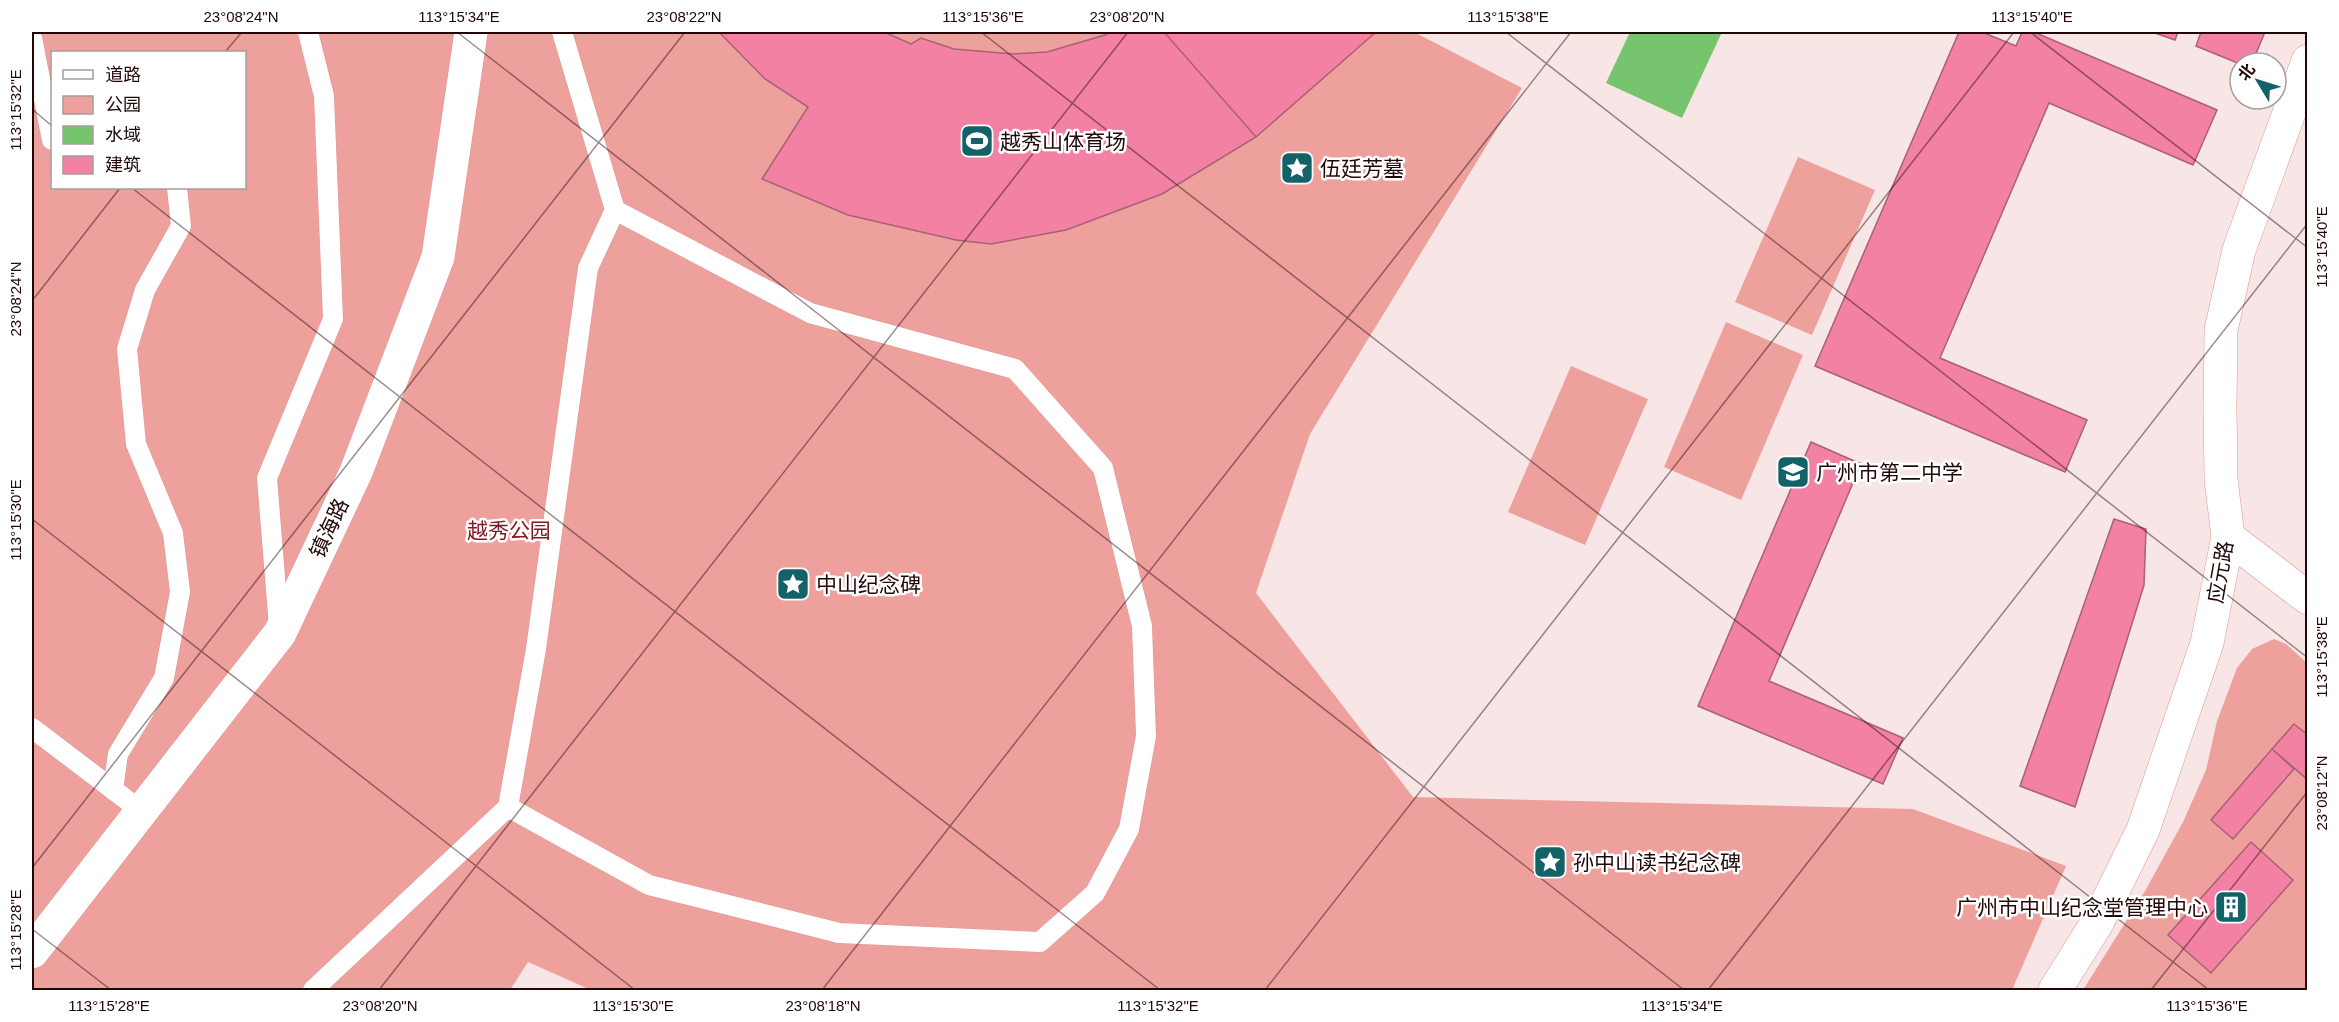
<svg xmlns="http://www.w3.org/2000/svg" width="2339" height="1022" font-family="Arial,'Noto Sans SC',sans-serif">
	<rect width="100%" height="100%" fill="#f7e6e5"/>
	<path fill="#eea09d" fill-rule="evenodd" d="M32 32H1414L1522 88 1310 434 1256 593 1413 797 1913 809 2066 866 2012 990H591L528 962 510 990H32ZM52 52H244V188H52Z
		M1798 157 1875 190 1812 335 1735 302Z
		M1726 322 1803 355 1741 500 1664 467Z
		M1571 366 1648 399 1585 545 1508 512Z
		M2274 639 2286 644 2307 663V990H2083L2145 891 2183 822 2206 770 2217 721 2237 668 2252 649Z"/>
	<path fill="#76c46e" d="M1630 32H1722L1682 118 1606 83Z"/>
	<path fill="#f281a3" stroke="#a86175" stroke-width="1.5" d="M719 32H884L911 44 921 38 954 49 1013 54 1047 52 1105 35 1110 32H1376L1256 137 1162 194 1066 230 991 244 956 240 848 215 762 179 808 107 765 79Z
		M1164 32H1376L1256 137Z
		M1959 32H1982L2016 46 2022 32H2034L2217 110 2193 165 2049 103 1940 358 2087 420 2065 472 1815 366Z
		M2152 32H2178L2175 40Z
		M2201 32H2265L2252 63 2240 64 2196 46Z
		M1811 442 1861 464 1769 681 1903 738 1883 784 1698 706Z
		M2114 519 2146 529 2144 585 2075 807 2020 786Z
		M2294 724 2308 735V780L2272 749Z
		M2272 749 2294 769 2233 839 2211 820Z
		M2251 842 2293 880 2211 973 2168 935Z"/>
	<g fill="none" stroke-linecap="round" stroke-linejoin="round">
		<defs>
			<path id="lane" d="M32 38 52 140
				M279 627 267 478 333 319 324 96 308 32
				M32 728 140 810
				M113 790 118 754 164 678 180 592 173 533 136 444 127 349 145 290 181 226 177 188
				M508 807 649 885 839 933 1040 942 1095 893 1129 829 1146 736 1142 626 1103 468 1015 369 810 313 615 210 562 32
				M313 990 508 807 536 649 588 268 615 210"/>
			<path id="street" d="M32 952 280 633 356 472 438 257 471 32"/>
			<path id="secondary" d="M2228 537 2308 598
				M2055 990 2097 923 2143 830 2207 643 2228 537 2221 479 2220 407 2221 330 2239 250 2308 61"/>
		</defs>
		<use href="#lane" stroke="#e19491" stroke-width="21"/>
		<use href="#street" stroke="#e19491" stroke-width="34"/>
		<use href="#secondary" stroke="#e19491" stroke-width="34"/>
		<use href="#lane" stroke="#fff" stroke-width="20"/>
		<use href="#street" stroke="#fff" stroke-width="33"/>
		<use href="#secondary" stroke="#fff" stroke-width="33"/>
	</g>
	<path fill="none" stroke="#220707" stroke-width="1.5" stroke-opacity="0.45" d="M457 32 1684 990M981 32 2209 990M1506 32 2308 658M2030 32 2308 248M225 52 242 32M32 109 52 126M132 188 1160 990M32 301 120 188M32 519 635 990M32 868 685 32M32 929 111 990M379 990 1128 32M822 990 1571 32M1265 990 2014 32M1708 990 2308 223M2151 990 2308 791"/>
	<defs>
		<symbol id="stadium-square" viewBox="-11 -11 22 22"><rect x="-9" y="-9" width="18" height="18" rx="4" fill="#126268" stroke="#fff"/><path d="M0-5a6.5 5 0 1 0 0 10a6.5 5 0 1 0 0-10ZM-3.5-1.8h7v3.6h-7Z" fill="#fff"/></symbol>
		<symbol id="sight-square" viewBox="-11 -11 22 22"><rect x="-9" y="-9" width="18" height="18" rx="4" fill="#126268" stroke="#fff"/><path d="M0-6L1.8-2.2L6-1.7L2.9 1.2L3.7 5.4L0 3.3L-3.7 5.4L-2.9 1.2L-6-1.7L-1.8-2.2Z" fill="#fff"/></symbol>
		<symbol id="school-square" viewBox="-11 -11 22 22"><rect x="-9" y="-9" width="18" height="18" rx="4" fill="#126268" stroke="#fff"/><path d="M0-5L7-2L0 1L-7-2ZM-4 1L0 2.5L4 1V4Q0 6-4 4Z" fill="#fff"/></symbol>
		<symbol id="building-square" viewBox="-11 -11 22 22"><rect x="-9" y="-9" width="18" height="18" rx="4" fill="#126268" stroke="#fff"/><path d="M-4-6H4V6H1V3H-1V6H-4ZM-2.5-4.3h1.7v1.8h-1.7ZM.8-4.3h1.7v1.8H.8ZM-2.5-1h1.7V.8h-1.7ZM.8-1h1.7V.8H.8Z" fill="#fff"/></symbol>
	</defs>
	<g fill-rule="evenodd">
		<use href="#stadium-square" x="958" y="122" width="38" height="38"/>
		<use href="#sight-square" x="1278" y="149" width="38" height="38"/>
		<use href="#school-square" x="1774" y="453" width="38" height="38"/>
		<use href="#sight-square" x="774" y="565" width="38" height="38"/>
		<use href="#sight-square" x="1531" y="843" width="38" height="38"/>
		<use href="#building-square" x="2212" y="888" width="38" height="38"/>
	</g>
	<g text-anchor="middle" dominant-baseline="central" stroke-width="5" stroke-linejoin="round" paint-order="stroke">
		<g font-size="21" fill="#220707" stroke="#fff" text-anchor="start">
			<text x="1000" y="141">越秀山体育场</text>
			<text x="1320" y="168">伍廷芳墓</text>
			<text x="1816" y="472">广州市第二中学</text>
			<text x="816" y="584">中山纪念碑</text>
			<text x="1573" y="862">孙中山读书纪念碑</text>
			<text x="2208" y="907" text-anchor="end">广州市中山纪念堂管理中心</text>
		</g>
		<g font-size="21" fill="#220707" stroke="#fff">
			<text transform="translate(329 528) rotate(-65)">镇海路</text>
			<text transform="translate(2220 572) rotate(-80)">应元路</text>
		</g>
		<g font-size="21" fill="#811a22" stroke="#fff">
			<text x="509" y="530">越秀公园</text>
		</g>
	</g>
	<rect width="2339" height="1022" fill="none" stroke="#ffffff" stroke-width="66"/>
	<rect x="51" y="51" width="195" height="138" fill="#ffffff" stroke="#a79c9c" stroke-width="1.5"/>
	<rect x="63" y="70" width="30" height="9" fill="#ffffff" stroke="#a79c9c" stroke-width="1.5"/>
	<text x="105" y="81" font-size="18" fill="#220707">道路</text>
	<rect x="63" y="96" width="30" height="18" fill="#eea09d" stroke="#a79c9c" stroke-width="1.5"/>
	<text x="105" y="111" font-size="18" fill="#220707">公园</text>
	<rect x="63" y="126" width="30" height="18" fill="#76c46e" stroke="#a79c9c" stroke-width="1.5"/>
	<text x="105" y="141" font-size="18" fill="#220707">水域</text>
	<rect x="63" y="156" width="30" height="18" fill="#f281a3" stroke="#a79c9c" stroke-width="1.5"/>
	<text x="105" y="171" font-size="18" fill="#220707">建筑</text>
	<g transform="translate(2258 81) rotate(308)"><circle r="28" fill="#ffffff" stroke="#a79c9c" stroke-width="1.5"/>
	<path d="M0-4.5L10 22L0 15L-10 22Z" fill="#126268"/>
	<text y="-9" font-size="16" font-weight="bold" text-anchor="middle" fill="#220707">北</text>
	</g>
	<rect x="33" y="33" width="2273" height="956" fill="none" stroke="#220707" stroke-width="2"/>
	<g font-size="15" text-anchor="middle" fill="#220707">
		<text x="241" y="22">23°08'24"N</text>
		<text x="459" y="22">113°15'34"E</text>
		<text x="684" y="22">23°08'22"N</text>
		<text x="983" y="22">113°15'36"E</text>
		<text x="1127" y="22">23°08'20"N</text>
		<text x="1508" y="22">113°15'38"E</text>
		<text x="2032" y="22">113°15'40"E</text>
		<text transform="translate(16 110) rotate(-90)" y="5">113°15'32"E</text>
		<text transform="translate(2322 247) rotate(-90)" y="5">113°15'40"E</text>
		<text transform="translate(16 299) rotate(-90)" y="5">23°08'24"N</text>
		<text transform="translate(16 520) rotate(-90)" y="5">113°15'30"E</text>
		<text transform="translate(2322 657) rotate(-90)" y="5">113°15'38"E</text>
		<text transform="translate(2322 793) rotate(-90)" y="5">23°08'12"N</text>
		<text transform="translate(16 930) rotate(-90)" y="5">113°15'28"E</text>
		<text x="109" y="1011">113°15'28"E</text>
		<text x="380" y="1011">23°08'20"N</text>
		<text x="633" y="1011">113°15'30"E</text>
		<text x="823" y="1011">23°08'18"N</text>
		<text x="1158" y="1011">113°15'32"E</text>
		<text x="1682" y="1011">113°15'34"E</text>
		<text x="2207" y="1011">113°15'36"E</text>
	</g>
</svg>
